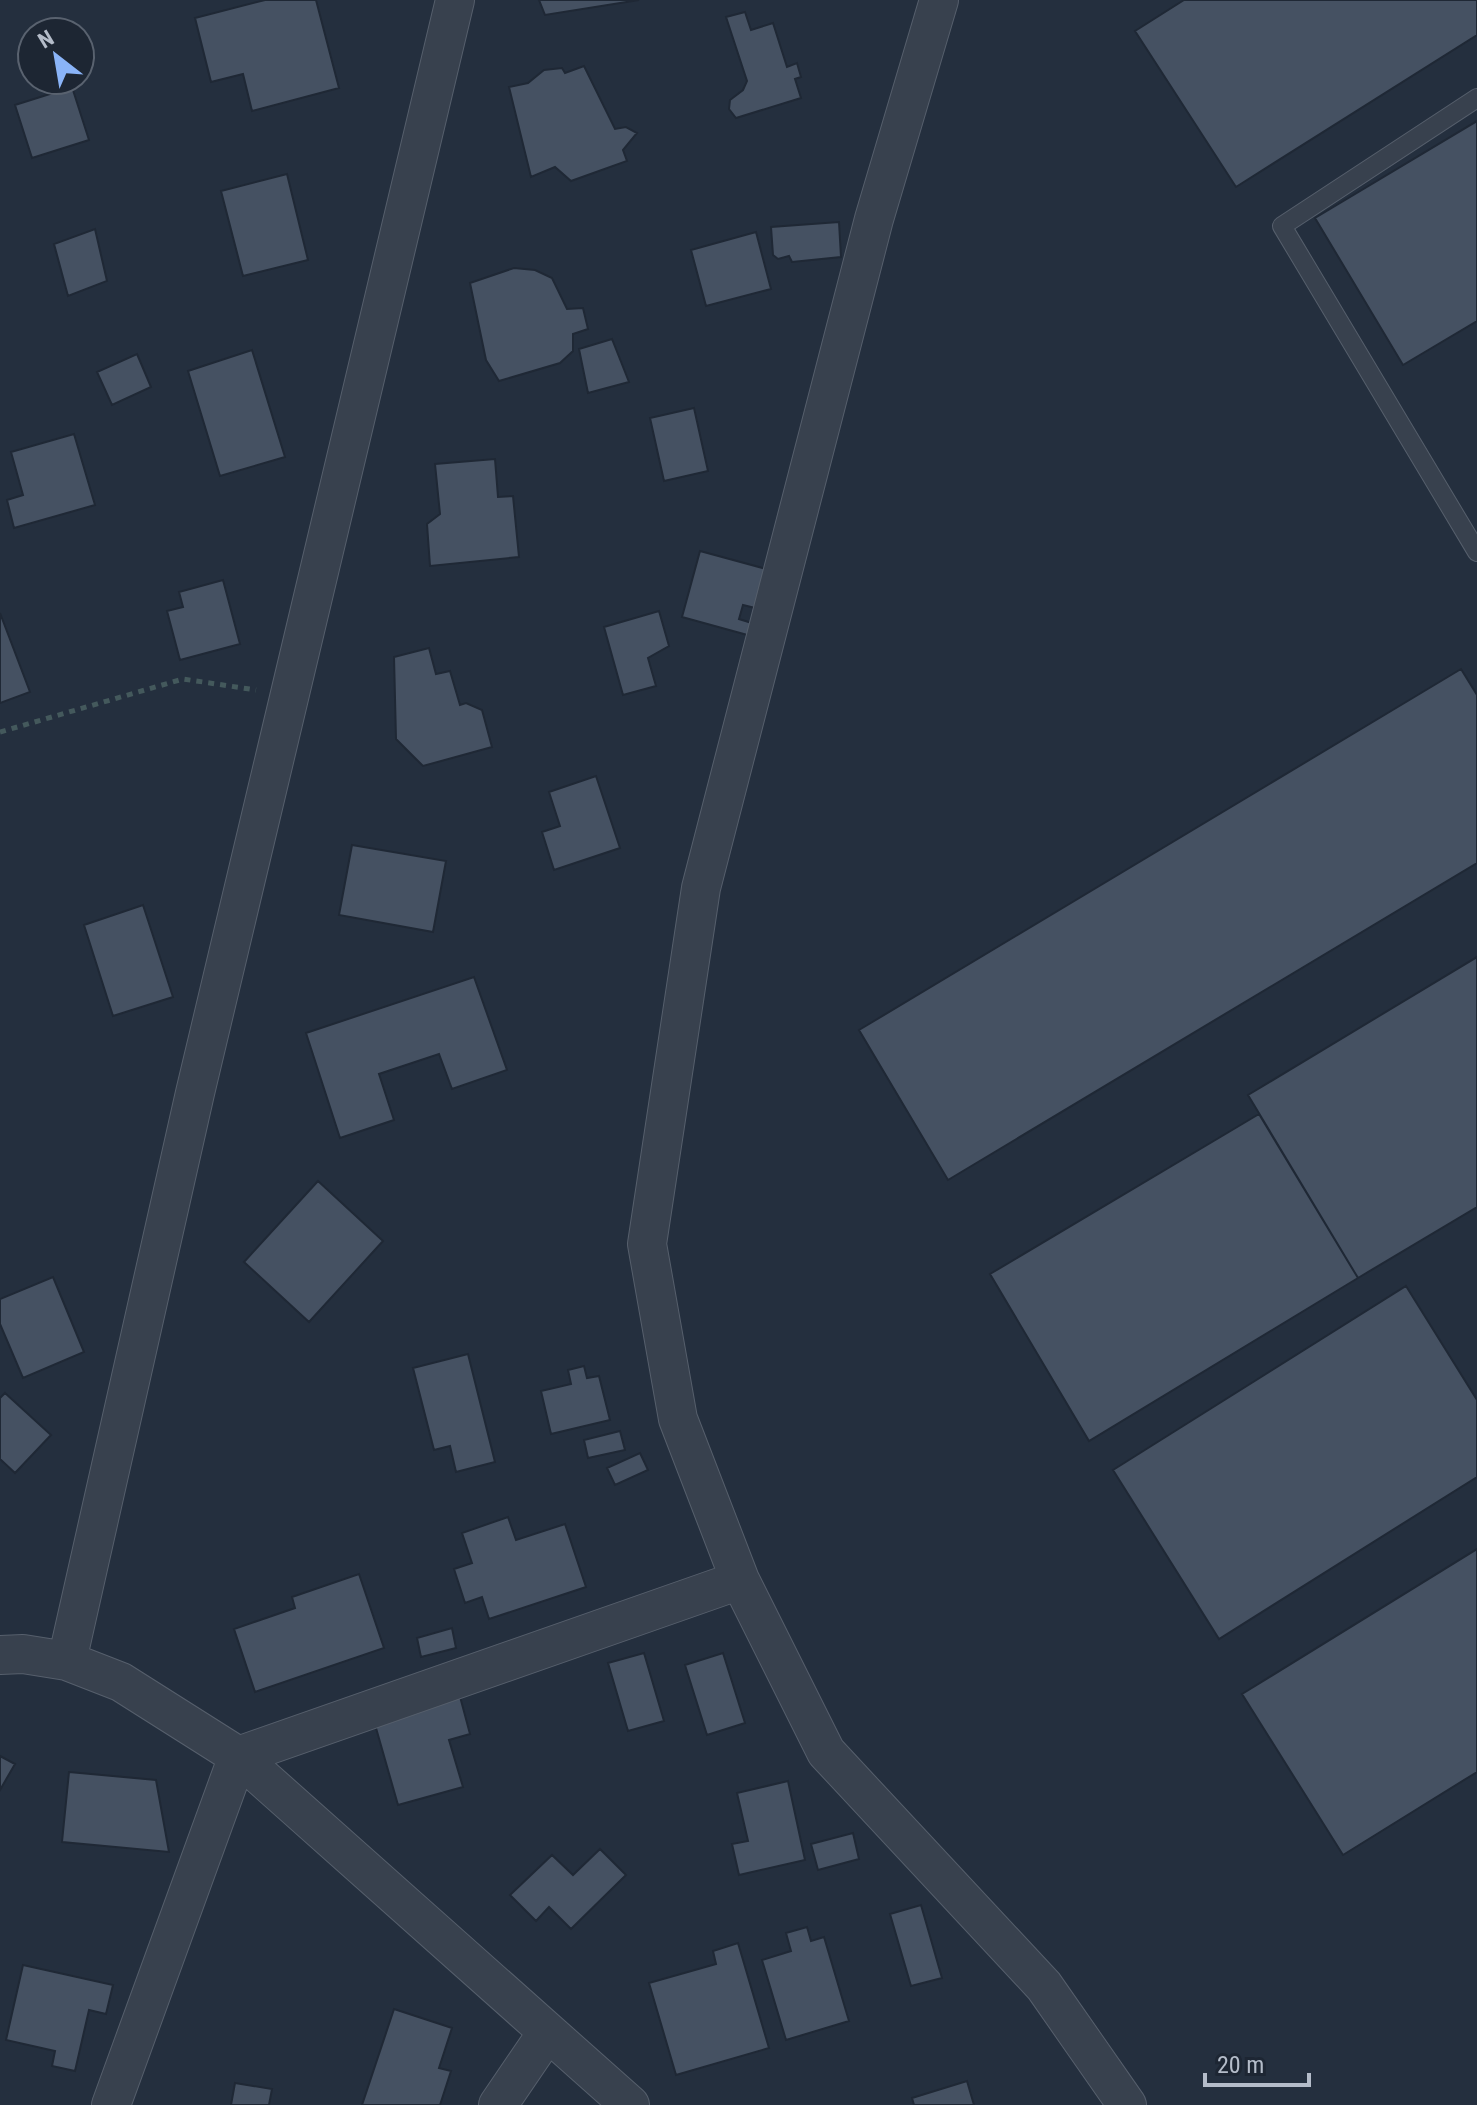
<svg xmlns="http://www.w3.org/2000/svg" width="1477" height="2105" font-family="'Roboto Condensed',sans-serif">
	<rect width="100%" height="100%" fill="#242f3e"/>
	<path fill="#455162" stroke="#1f2835" stroke-width="2" d="M265 0H316L339 88 252 111 243 74 211 82 195 18Z
		M539 0H639L545 15Z
		M1184 0H1477V35L1236 187 1135 31Z
		M745 12 751 30 773 23 787 67 797 63 801 77 795 79 801 98 736 118 729 109 730 100 743 90 747 81 726 17Z
		M584 66 615 129 626 127 637 133 623 150 627 161 571 181 555 167 531 177 509 87 528 83 544 70 562 68 565 73Z
		M72 87 89 140 32 158 15 105Z
		M1477 121V321L1403 365 1315 218Z
		M287 174 308 260 243 276 221 191Z
		M839 222 841 257 792 262 789 256 778 259 773 255 771 227Z
		M95 229 107 281 68 296 54 244Z
		M756 232 771 289 706 306 691 250Z
		M514 268 535 270 552 278 567 309 583 308 588 329 573 334V351L560 363 499 381 486 360 470 283Z
		M612 339 629 382 588 393 579 349Z
		M252 350 285 457 220 476 188 371Z
		M137 354 151 387 112 405 97 372Z
		M694 408 708 471 664 481 650 418Z
		M74 434 95 505 14 528 7 500 23 495 11 452Z
		M495 459 498 497 513 496 519 557 430 566 427 524 440 514 435 464Z
		M700 551 770 570 759 609 743 605 739 619 755 624 751 636 682 617Z
		M223 580 240 644 180 660 167 611 183 607 179 592Z
		M659 611 669 646 648 658 656 686 623 695 604 627Z
		M0 613 30 692 0 703Z
		M429 648 436 674 450 671 460 705 466 703 482 710 492 747 423 766 396 739 394 657Z
		M1461 669 1477 695V863L948 1180 859 1030Z
		M596 776 620 848 554 870 542 832 560 826 549 792Z
		M352 845 446 861 433 932 339 915Z
		M143 905 173 997 113 1016 84 925Z
		M1477 957V1207L1358 1278 1248 1095Z
		M474 977 507 1070 452 1089 439 1054 379 1074 394 1120 340 1138 306 1033Z
		M1259 1114 1358 1278 1089 1441 990 1274Z
		M318 1181 383 1241 309 1322 244 1262Z
		M53 1277 84 1352 23 1378 0 1324V1299Z
		M1406 1286 1477 1400V1477L1219 1639 1113 1470Z
		M468 1354 495 1462 456 1472 450 1446 434 1450 413 1368Z
		M584 1366 587 1378 599 1376 610 1420 551 1434 541 1391 571 1384 568 1370Z
		M5 1393 51 1435 15 1473 0 1459V1398Z
		M620 1431 625 1450 588 1458 584 1440Z
		M640 1453 648 1470 615 1485 607 1468Z
		M508 1517 516 1540 565 1524 586 1587 489 1619 482 1597 465 1603 454 1569 472 1563 462 1533Z
		M1477 1549V1772L1343 1855 1242 1694Z
		M359 1574 384 1648 255 1692 234 1629 295 1608 292 1597Z
		M452 1628 456 1648 421 1657 417 1638Z
		M644 1653 664 1721 628 1731 608 1663Z
		M723 1653 745 1723 707 1735 685 1665Z
		M458 1689 470 1734 449 1740 463 1787 398 1805 372 1714Z
		M0 1756 15 1764 0 1790Z
		M69 1772 156 1780 169 1852 62 1842Z
		M788 1781 805 1860 739 1875 732 1844 748 1841 737 1793Z
		M853 1833 859 1859 818 1870 811 1844Z
		M600 1849 626 1875 571 1929 549 1907 536 1921 510 1895 552 1855 573 1875Z
		M921 1905 942 1978 911 1986 890 1914Z
		M807 1927 811 1941 824 1937 849 2021 786 2040 762 1960 791 1951 786 1933Z
		M738 1943 769 2048 676 2075 649 1983 716 1964 713 1951Z
		M23 1965 113 1985 106 2014 89 2010 75 2071 52 2066 55 2051 6 2040Z
		M394 2009 452 2028 439 2068 451 2071 440 2105H362Z
		M967 2081 974 2105H914L912 2098Z
		M235 2083 272 2089 269 2105H231Z"/>
	<g fill="none" stroke-linecap="round" stroke-linejoin="round">
		<defs>
			<path id="lane" d="M1477 98 1282 226 1477 552"/>
			<path id="street" d="M939 0 874 219 701 888 647 1244 678 1419 740 1580 826 1752 1044 1986 1127 2105
				M0 1655 23 1654 67 1661 195 1093 455 0
				M67 1661 121 1682 238 1756 630 2105
				M111 2105 238 1756 740 1580
				M498 2105 547 2033"/>
		</defs>
		<use href="#lane" stroke="#565f6c" stroke-width="20"/>
		<use href="#street" stroke="#565f6c" stroke-width="40"/>
		<path stroke="#44595c" stroke-width="5" stroke-dasharray="6 6" stroke-linecap="butt" d="M0 732 183 679 256 690"/>
		<use href="#lane" stroke="#38414e" stroke-width="18"/>
		<use href="#street" stroke="#38414e" stroke-width="38"/>
	</g>
	<g transform="translate(56 56) rotate(329)"><circle r="38" fill="#1d2633" stroke="#59626f" stroke-width="2"/>
	<path d="M0-6L14 30L0 20L-14 30Z" fill="#8ab4f8"/>
	<text y="-12" font-size="22" font-weight="bold" text-anchor="middle" fill="#b4bcc9">N</text>
	</g>
	<path d="M1205 2073v12h104v-12" fill="none" stroke="#b4bcc9" stroke-width="4"/>
	<text x="1217" y="2073" font-size="24" fill="#b4bcc9" stroke="#1d2633" stroke-width="6" paint-order="stroke">20 m</text>
</svg>
